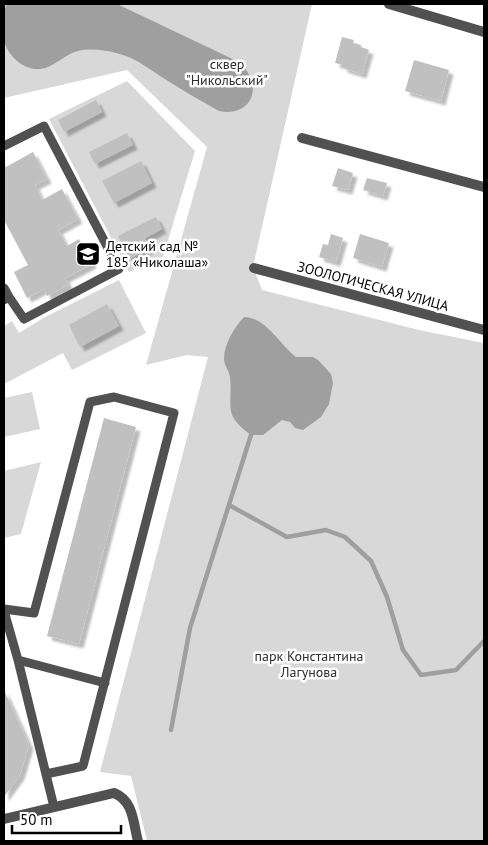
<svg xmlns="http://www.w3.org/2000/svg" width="488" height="845" font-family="'PT Sans',sans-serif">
	<defs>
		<filter id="shadow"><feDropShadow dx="4.5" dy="4.5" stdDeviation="1" flood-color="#0004"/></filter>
	</defs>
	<rect width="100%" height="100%" fill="#fff"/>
	<path fill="#d8d8d8" d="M4 4H312L253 267 262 290 419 330 484 343V841H147L131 776 100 772 208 357 187 355 146 365 207 147 127 70 4 98Z
		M127 81 195 151 163 257 129 272 49 119Z
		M119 280 146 333 72 370 63 353 4 384V326L12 321 19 333 45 317Z
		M32 392 40 429 4 437V398Z
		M41 462 21 534 4 538V471Z"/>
	<path fill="#9f9f9f" d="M7 4H117L239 62C265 85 252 118 219 111 199 100 179 88 160 76 145 66 134 57 116 53 104 50 90 48 78 51 67 54 59 62 48 67 29 75 9 59 4 41 2 31 2 13 7 4Z
		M244 317C266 317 280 345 296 357H313L318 360 331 374 333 383 329 404 321 417 303 430 295 428 290 422 282 420 263 435H251C222 414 233 407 230 377 229 371 224 365 224 359 224 344 234 328 244 317Z"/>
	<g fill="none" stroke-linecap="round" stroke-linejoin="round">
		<path stroke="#9f9f9f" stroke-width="4.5" d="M229 505 287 537 326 530 345 537 371 561 387 597 403 650 421 675 456 670 484 641
			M171 730 190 628 251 435"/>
	</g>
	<path fill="#c0c0c0" filter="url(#shadow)" d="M342 37 354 40 353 43 361 45V47L369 50 362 74 343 68V65L335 63Z
		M414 60 449 70 441 101 405 91Z
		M96 100 102 112 64 132 58 120Z
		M127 133 133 145 95 164 89 152Z
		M33 152 47 179 35 185 42 200 62 189 78 219 58 230 67 246 79 239 92 264 65 278 68 285 47 296 44 289 27 298 14 272 28 265 4 220V163L6 167Z
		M141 161 152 183 114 203 102 181Z
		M338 168 353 173 348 190 332 186Z
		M367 178 387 183 383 196 363 190Z
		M156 217 162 229 145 238 150 248 129 259 118 236Z
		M331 234 343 238 336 262 319 257 323 244 328 245Z
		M360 234 389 243 382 267 353 258Z
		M107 304 119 326 80 347 69 325Z
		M104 418 136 427 79 644 47 636Z
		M4 690 29 745 20 775 4 797Z"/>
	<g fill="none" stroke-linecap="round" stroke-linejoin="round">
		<path stroke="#515151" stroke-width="9" d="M4 146 44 126 119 269 24 319 9 297
			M4 288 9 297 4 300
			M4 609 34 613 90 402 114 397 174 413 83 766 46 774
			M4 611 18 660 105 683
			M18 660 54 807"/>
		<path stroke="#515151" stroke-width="10" d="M389 4 484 32
			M302 138 484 187
			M254 268 484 330
			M4 819 114 793C134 801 133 823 138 841"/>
	</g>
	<defs>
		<symbol id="school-square" viewBox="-11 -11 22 22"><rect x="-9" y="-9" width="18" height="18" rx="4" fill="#000" stroke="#fff"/><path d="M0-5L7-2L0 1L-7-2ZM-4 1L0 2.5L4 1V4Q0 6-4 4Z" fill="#fff"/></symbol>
	</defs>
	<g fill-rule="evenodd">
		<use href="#school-square" x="74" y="240" width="28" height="28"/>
	</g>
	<g text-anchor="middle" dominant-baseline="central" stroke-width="5" stroke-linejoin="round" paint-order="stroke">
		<g font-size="14" fill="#2f2f2f" stroke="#fff">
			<text x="227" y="64">сквер<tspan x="227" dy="16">"Никольский"</tspan></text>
			<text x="309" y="656">парк Константина<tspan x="309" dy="16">Лагунова</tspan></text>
		</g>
		<g font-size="14" fill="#000" stroke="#fff" text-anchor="start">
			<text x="106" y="246">Детский сад №<tspan x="106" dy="16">185 «Николаша»</tspan></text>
		</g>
		<g font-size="14" fill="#000" stroke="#fff">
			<text transform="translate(373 286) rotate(15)">ЗООЛОГИЧЕСКАЯ УЛИЦА</text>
		</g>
	</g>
	<rect width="488" height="845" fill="none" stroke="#000000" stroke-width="10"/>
	<path d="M12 825v8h109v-8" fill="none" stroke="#000000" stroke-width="2.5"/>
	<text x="20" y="825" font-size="15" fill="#000000" stroke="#ffffff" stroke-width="4" paint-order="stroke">50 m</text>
</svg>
